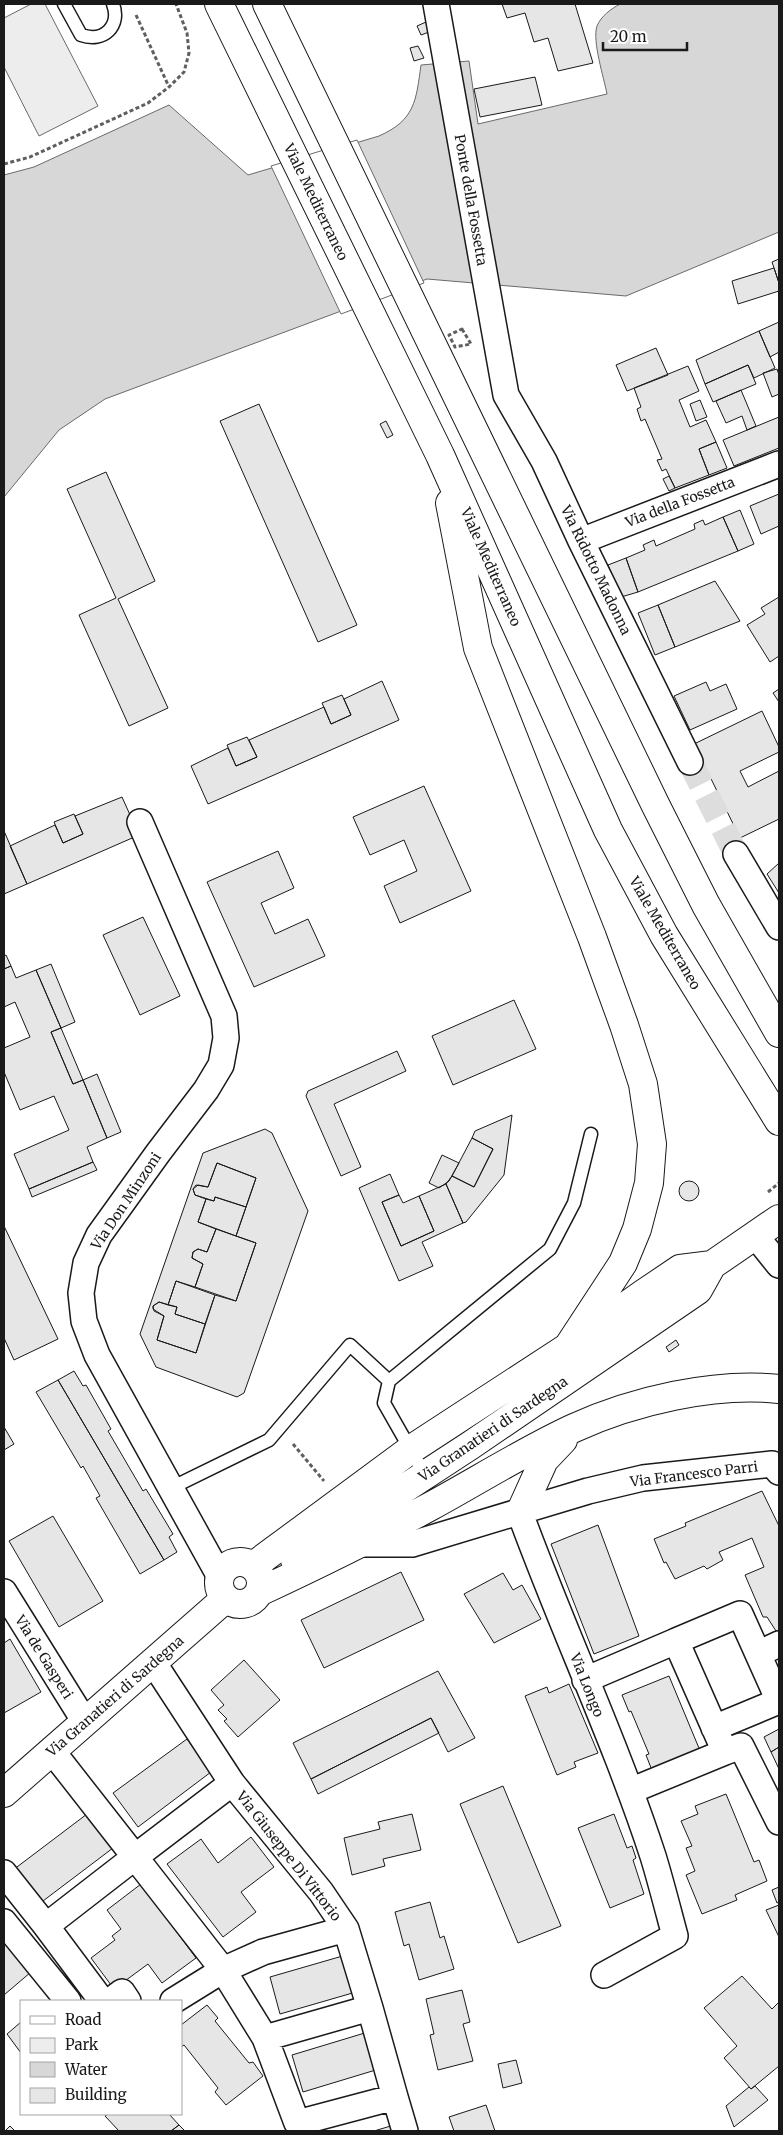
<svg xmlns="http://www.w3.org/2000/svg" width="783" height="2135" font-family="Merriweather,serif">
	<rect width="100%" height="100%" fill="#fff"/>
	<path fill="#ededed" stroke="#6a6a6a" d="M31 4H45L98 106 39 136 4 67V18Z"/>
	<path fill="#d7d7d7" stroke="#6a6a6a" d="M620 4H779V232L626 296 427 279 105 399 59 430 4 497V175L34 167 169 105 248 175 379 136C415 120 416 101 421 65L469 61 478 124 607 94C604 78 592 41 597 26 601 16 611 9 620 4Z"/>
	<path fill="#fff" stroke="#6a6a6a" d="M357 140 424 283 341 314 271 166Z"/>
	<path fill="#e6e6e6" stroke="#1a1a1a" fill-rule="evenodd" d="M502 4H575L593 63 558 71 548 38 534 42 525 13 507 18Z
		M426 22 429 32 421 35 417 26Z
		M418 46 424 58 414 61 410 48Z
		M535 77 542 105 480 117 474 89Z
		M779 259V283L772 262Z
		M774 268 779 283V291L738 304 732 281Z
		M779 322V352L770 357 759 331Z
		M759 331 775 368 754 378 748 365 705 384 696 360Z
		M656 348 668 375 627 391 616 365Z
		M748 365 756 384 713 402 705 384Z
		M688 366 699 391 679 400 690 427 706 420 716 442 699 449 709 475 675 488 666 469 662 471 657 460 662 459 645 419 641 421 637 409 641 407 634 388Z
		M777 369 779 375V394L772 397 763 373Z
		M741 390 756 426 747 430 742 416 726 423 716 401Z
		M700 400 707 417 696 421 690 404Z
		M259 404 357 625 318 642 220 421Z
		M779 417V448L734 466 723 440Z
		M386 421 393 435 387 438 380 424Z
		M716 442 727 468 709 475 699 449Z
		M106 472 155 581 118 599 168 708 129 726 79 615 116 598 67 489Z
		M669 476 675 488 669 491 663 479Z
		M779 494V526L761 534 750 506Z
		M740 510 754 544 738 551 723 517Z
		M723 517 738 551 638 592 626 558 645 550 643 545 654 540 656 546 695 529 694 524 703 520 705 525Z
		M626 558 638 592 621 597 608 565Z
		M715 581 740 621 675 647 658 605Z
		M779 597V656L770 662 747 625 765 614 761 608Z
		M658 605 675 647 655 655 638 613Z
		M382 681 399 720 208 804 191 766 228 748 236 766 257 757 249 740 324 707 331 724 351 715 344 699Z
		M706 682 710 691 726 684 737 709 690 730 674 696Z
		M779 689V702L773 693Z
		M342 695 351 715 331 724 322 703Z
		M762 711 779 747V752L740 771 748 787 779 771V819L740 838 694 744Z
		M247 737 257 757 236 766 227 745Z
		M424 786 471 891 400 923 384 886 417 871 404 840 370 855 353 817Z
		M122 797 139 835 27 884 10 846 55 825 63 843 83 834 75 816Z
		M74 814 83 834 63 843 54 822Z
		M4 831 27 884 4 894Z
		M278 851 294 888 261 903 275 934 308 919 325 956 254 987 207 882Z
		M779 863V893L767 874Z
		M143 917 180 996 140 1015 103 935Z
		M6 955 11 966 4 969V956Z
		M51 964 75 1022 61 1028 36 970Z
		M11 966 16 978 36 970 61 1028 51 1032 73 1084 83 1080 107 1138 87 1147 93 1162 29 1189 14 1154 69 1130 54 1096 20 1110 4 1072V1048L30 1037 15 1002 4 1007V969Z
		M514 1000 536 1049 453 1085 432 1036Z
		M61 1028 83 1080 73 1084 51 1032Z
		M397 1051 406 1071 334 1104 361 1167 341 1176 306 1096 308 1091Z
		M97 1074 121 1132 107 1138 83 1080Z
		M512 1115 504 1175 466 1222 463 1223 446 1184 452 1176 474 1187 493 1149 472 1138 475 1131Z
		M265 1129 272 1133 308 1211 244 1393 237 1397 156 1367 140 1334 203 1153ZM217 1163 256 1178 236 1236 256 1243 236 1301 215 1295 196 1353 157 1340 164 1316 154 1311 153 1306 159 1302 168 1305 176 1281 195 1287 203 1264 192 1258 193 1252 198 1249 207 1252 216 1229 198 1222 206 1199 195 1195 193 1189 198 1185 208 1187Z
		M472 1138 493 1149 474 1187 452 1176Z
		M442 1155 459 1163 449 1181 439 1188 429 1183Z
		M93 1162 97 1170 32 1197 29 1189Z
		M217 1163 256 1178 246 1207 215 1197 214 1201 195 1195 193 1189 196 1185 208 1187Z
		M390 1174 399 1195 382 1202 401 1246 434 1231 419 1196 446 1184 463 1223 422 1242 433 1266 399 1281 359 1188Z
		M679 1191a10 10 0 1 1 20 0a10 10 0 1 1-20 0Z
		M399 1195 403 1203 419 1196 434 1231 401 1246 382 1202Z
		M215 1197 246 1207 236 1236 198 1222 206 1199 214 1201Z
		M4 1226 58 1339 14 1360 4 1338Z
		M216 1229 256 1243 236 1301 195 1287 203 1264 192 1258 193 1252 198 1249 207 1252Z
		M176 1281 215 1295 205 1324 175 1314 177 1307 168 1305Z
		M159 1302 177 1307 175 1314 205 1324 196 1353 157 1340 164 1316 153 1309V1306Z
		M676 1340 679 1345 669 1352 666 1347Z
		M74 1371 83 1386 86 1385 111 1429 108 1431 143 1491 146 1489 173 1534 169 1537 177 1552 164 1560 58 1380Z
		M58 1380 164 1560 140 1574 96 1498 100 1496 83 1466 81 1468 36 1392Z
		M4 1427 14 1444 4 1450Z
		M762 1491 779 1526V1630L776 1631 767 1617H763L745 1575 764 1567 752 1538 719 1552 723 1560 707 1569 704 1566 675 1579 666 1562 664 1563 654 1539 686 1526 685 1523Z
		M53 1516 103 1601 59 1627 9 1541Z
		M598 1525 639 1636 594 1654 551 1544Z
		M401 1572 424 1620 324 1668 301 1620Z
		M503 1573 513 1590 522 1585 541 1619 494 1643 464 1594Z
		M10 1639 41 1692 4 1713V1643Z
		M244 1660 280 1700 238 1737 224 1721 227 1719 218 1710 224 1705 211 1690Z
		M438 1671 475 1738 448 1752 431 1718 311 1779 293 1743Z
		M669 1676 701 1753 653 1773 646 1755 649 1754 631 1711 629 1712 622 1695Z
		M569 1684 598 1753 574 1762 576 1767 557 1775 525 1696 547 1687 549 1693Z
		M431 1718 439 1733 318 1794 311 1779Z
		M779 1729V1747L771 1752 764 1737Z
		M187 1739 211 1772 138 1827 113 1793Z
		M779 1747V1769L771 1752Z
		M503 1786 561 1926 518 1943 460 1804Z
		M726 1794 754 1862 759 1860 767 1881 735 1895 737 1900 702 1914 686 1875 695 1871 686 1848 692 1846 681 1821 698 1814 695 1806Z
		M87 1814 113 1848 39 1904 13 1870Z
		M412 1814 421 1850 383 1859 385 1866 352 1875 344 1838 380 1829 378 1822Z
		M614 1814 627 1848 632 1846 636 1858 633 1860 644 1894 610 1908 578 1828Z
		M251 1837 274 1867 241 1892 256 1912 223 1937 167 1864 201 1839 218 1863Z
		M141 1884 196 1958 162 1983 148 1964 114 1989 91 1958 115 1940 112 1936 121 1929 107 1910Z
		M779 1887V1902L777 1903 772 1890Z
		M430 1902 440 1938 444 1936 454 1969 419 1980 409 1944 404 1946 395 1912Z
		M779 1905V1937L766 1910Z
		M4 1939 31 1972 4 1995Z
		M346 1955 356 1992 280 2014 270 1977Z
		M742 1976 772 2009 779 2002V2066L751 2089 724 2058 737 2046 704 2008Z
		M462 1990 470 2022 463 2024 473 2061 438 2070 430 2035 434 2034 426 1999Z
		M207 2005 218 2018 215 2021 249 2063 253 2062 263 2076 226 2105 215 2092 218 2088 184 2045 181 2047V2025Z
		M21 2022V2053L7 2034Z
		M368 2032 379 2069 303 2092 292 2055Z
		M516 2060 522 2083 503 2088 498 2064Z
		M755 2086 768 2100 734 2127 726 2106 749 2087 751 2089Z
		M486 2105 495 2131H454L449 2117Z
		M108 2114H169L179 2125 171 2131H119L105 2116Z
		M179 2125 185 2131H171Z
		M394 2125 396 2131H374Z
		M10 2126 15 2131H5Z"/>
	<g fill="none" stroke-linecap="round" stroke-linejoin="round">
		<path stroke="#ddd" stroke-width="25" stroke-dasharray="25 12" stroke-linecap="butt" d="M690 762 736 854"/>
		<defs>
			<path id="service" d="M64 4 81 35C104 43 121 26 113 4
				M425 1475 384 1403 389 1381 550 1249 574 1203 591 1134
				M171 1488 269 1440 350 1345 389 1381"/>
			<path id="minor" d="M436 4 506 395 544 461 581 541 690 762
				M581 541 779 464
				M140 822 224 1016 226 1038 221 1065 206 1090 158 1153 99 1235 86 1263 81 1293 84 1321 97 1355 219 1575 218 1582
				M736 854 779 927
				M755 1235 779 1265
				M520 1513C562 1628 615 1740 653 1856 661 1882 668 1910 675 1936L604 1975
				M361 1544H412L588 1491 643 1478 772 1464 779 1472
				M4 1592 85 1722
				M676 1641 740 1614 779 1701 714 1728
				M758 1654 779 1644
				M585 1680 676 1641 725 1752 630 1791
				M52 1751 135 1857 232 1783 153 1662
				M725 1752 741 1746 779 1822
				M4 1873 46 1926 135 1857 223 1970 263 1952 346 1929 321 1892 232 1783
				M4 1922 68 2001
				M46 1926 102 2001
				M110 2001 122 1992 128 2001
				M173 2001 223 1970 265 2038 370 2008 346 1929
				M265 2038 297 2123 395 2097 370 2008
				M395 2097 405 2131"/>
			<path id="tertiary" d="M219 4 440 455 608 830 664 935 779 1121
				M267 4 656 806 706 905 779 1033
				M450 503 478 648 592 937 624 1025 643 1084 652 1144 649 1183 637 1229 623 1263 568 1347
				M520 1513 544 1460 563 1440
				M295 1560 471 1445 698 1290 712 1265
				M219 1583a21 21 0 1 1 42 0a21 21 0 1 1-42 0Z
				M253 1566 410 1450 568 1347 643 1294 680 1269 712 1265 779 1219
				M259 1592C317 1565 374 1537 431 1506 477 1481 526 1450 574 1428 633 1401 714 1382 779 1389
				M4 1793 225 1599"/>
		</defs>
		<use href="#service" stroke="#1a1a1a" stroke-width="15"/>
		<use href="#minor" stroke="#1a1a1a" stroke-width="28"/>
		<use href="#tertiary" stroke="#1a1a1a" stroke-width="30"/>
		<path stroke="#5f5f5f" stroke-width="3" stroke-dasharray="4 2.5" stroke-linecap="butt" d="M136 15 169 87
			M4 164 30 157 148 103 169 87 184 72 189 53 187 33 176 4
			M462 329 471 344 455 347 449 335Z
			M768 1192 779 1183
			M293 1444 324 1481"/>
		<use href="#service" stroke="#fff" stroke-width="12"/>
		<use href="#minor" stroke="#fff" stroke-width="25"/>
		<use href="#tertiary" stroke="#fff" stroke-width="28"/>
	</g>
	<g text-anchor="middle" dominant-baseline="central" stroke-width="4" stroke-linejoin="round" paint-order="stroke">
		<g font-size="14" fill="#1a1a1a" stroke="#fff">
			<text transform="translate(471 200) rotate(80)">Ponte della Fossetta</text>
			<text transform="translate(316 202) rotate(64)">Viale Mediterraneo</text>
			<text transform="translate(680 502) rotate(-21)">Via della Fossetta</text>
			<text transform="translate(491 567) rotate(66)">Viale Mediterraneo</text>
			<text transform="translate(596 570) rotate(64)">Via Ridotto Madonna</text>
			<text transform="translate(665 933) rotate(60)">Viale Mediterraneo</text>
			<text transform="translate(126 1201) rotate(-56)">Via Don Minzoni</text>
			<text transform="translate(493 1429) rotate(-34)">Via Granatieri di Sardegna</text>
			<text transform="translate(694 1474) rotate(-7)">Via Francesco Parri</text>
			<text transform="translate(44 1657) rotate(58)">Via de Gasperi</text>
			<text transform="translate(587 1685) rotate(68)">Via Longo</text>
			<text transform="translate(115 1696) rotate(-41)">Via Granatieri di Sardegna</text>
			<text transform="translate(289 1856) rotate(52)">Via Giuseppe Di Vittorio</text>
		</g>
	</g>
	<rect width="783" height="2135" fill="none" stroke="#1a1a1a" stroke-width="10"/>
	<rect x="20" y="2000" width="162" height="115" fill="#ffffff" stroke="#a3a3a3"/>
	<rect x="30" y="2016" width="25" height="8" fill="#ffffff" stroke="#a3a3a3"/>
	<text x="65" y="2025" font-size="15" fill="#1a1a1a">Road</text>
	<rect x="30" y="2038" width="25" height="15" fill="#ededed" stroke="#a3a3a3"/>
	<text x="65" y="2050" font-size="15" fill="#1a1a1a">Park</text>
	<rect x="30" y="2062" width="25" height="15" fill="#d7d7d7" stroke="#a3a3a3"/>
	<text x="65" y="2075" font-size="15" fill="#1a1a1a">Water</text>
	<rect x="30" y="2088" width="25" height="15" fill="#e6e6e6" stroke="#a3a3a3"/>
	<text x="65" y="2100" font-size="15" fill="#1a1a1a">Building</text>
	<path d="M603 42v8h84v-8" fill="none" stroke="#1a1a1a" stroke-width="2.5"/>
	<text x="610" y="42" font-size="15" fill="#1a1a1a" stroke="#ffffff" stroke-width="4" paint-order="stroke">20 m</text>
</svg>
